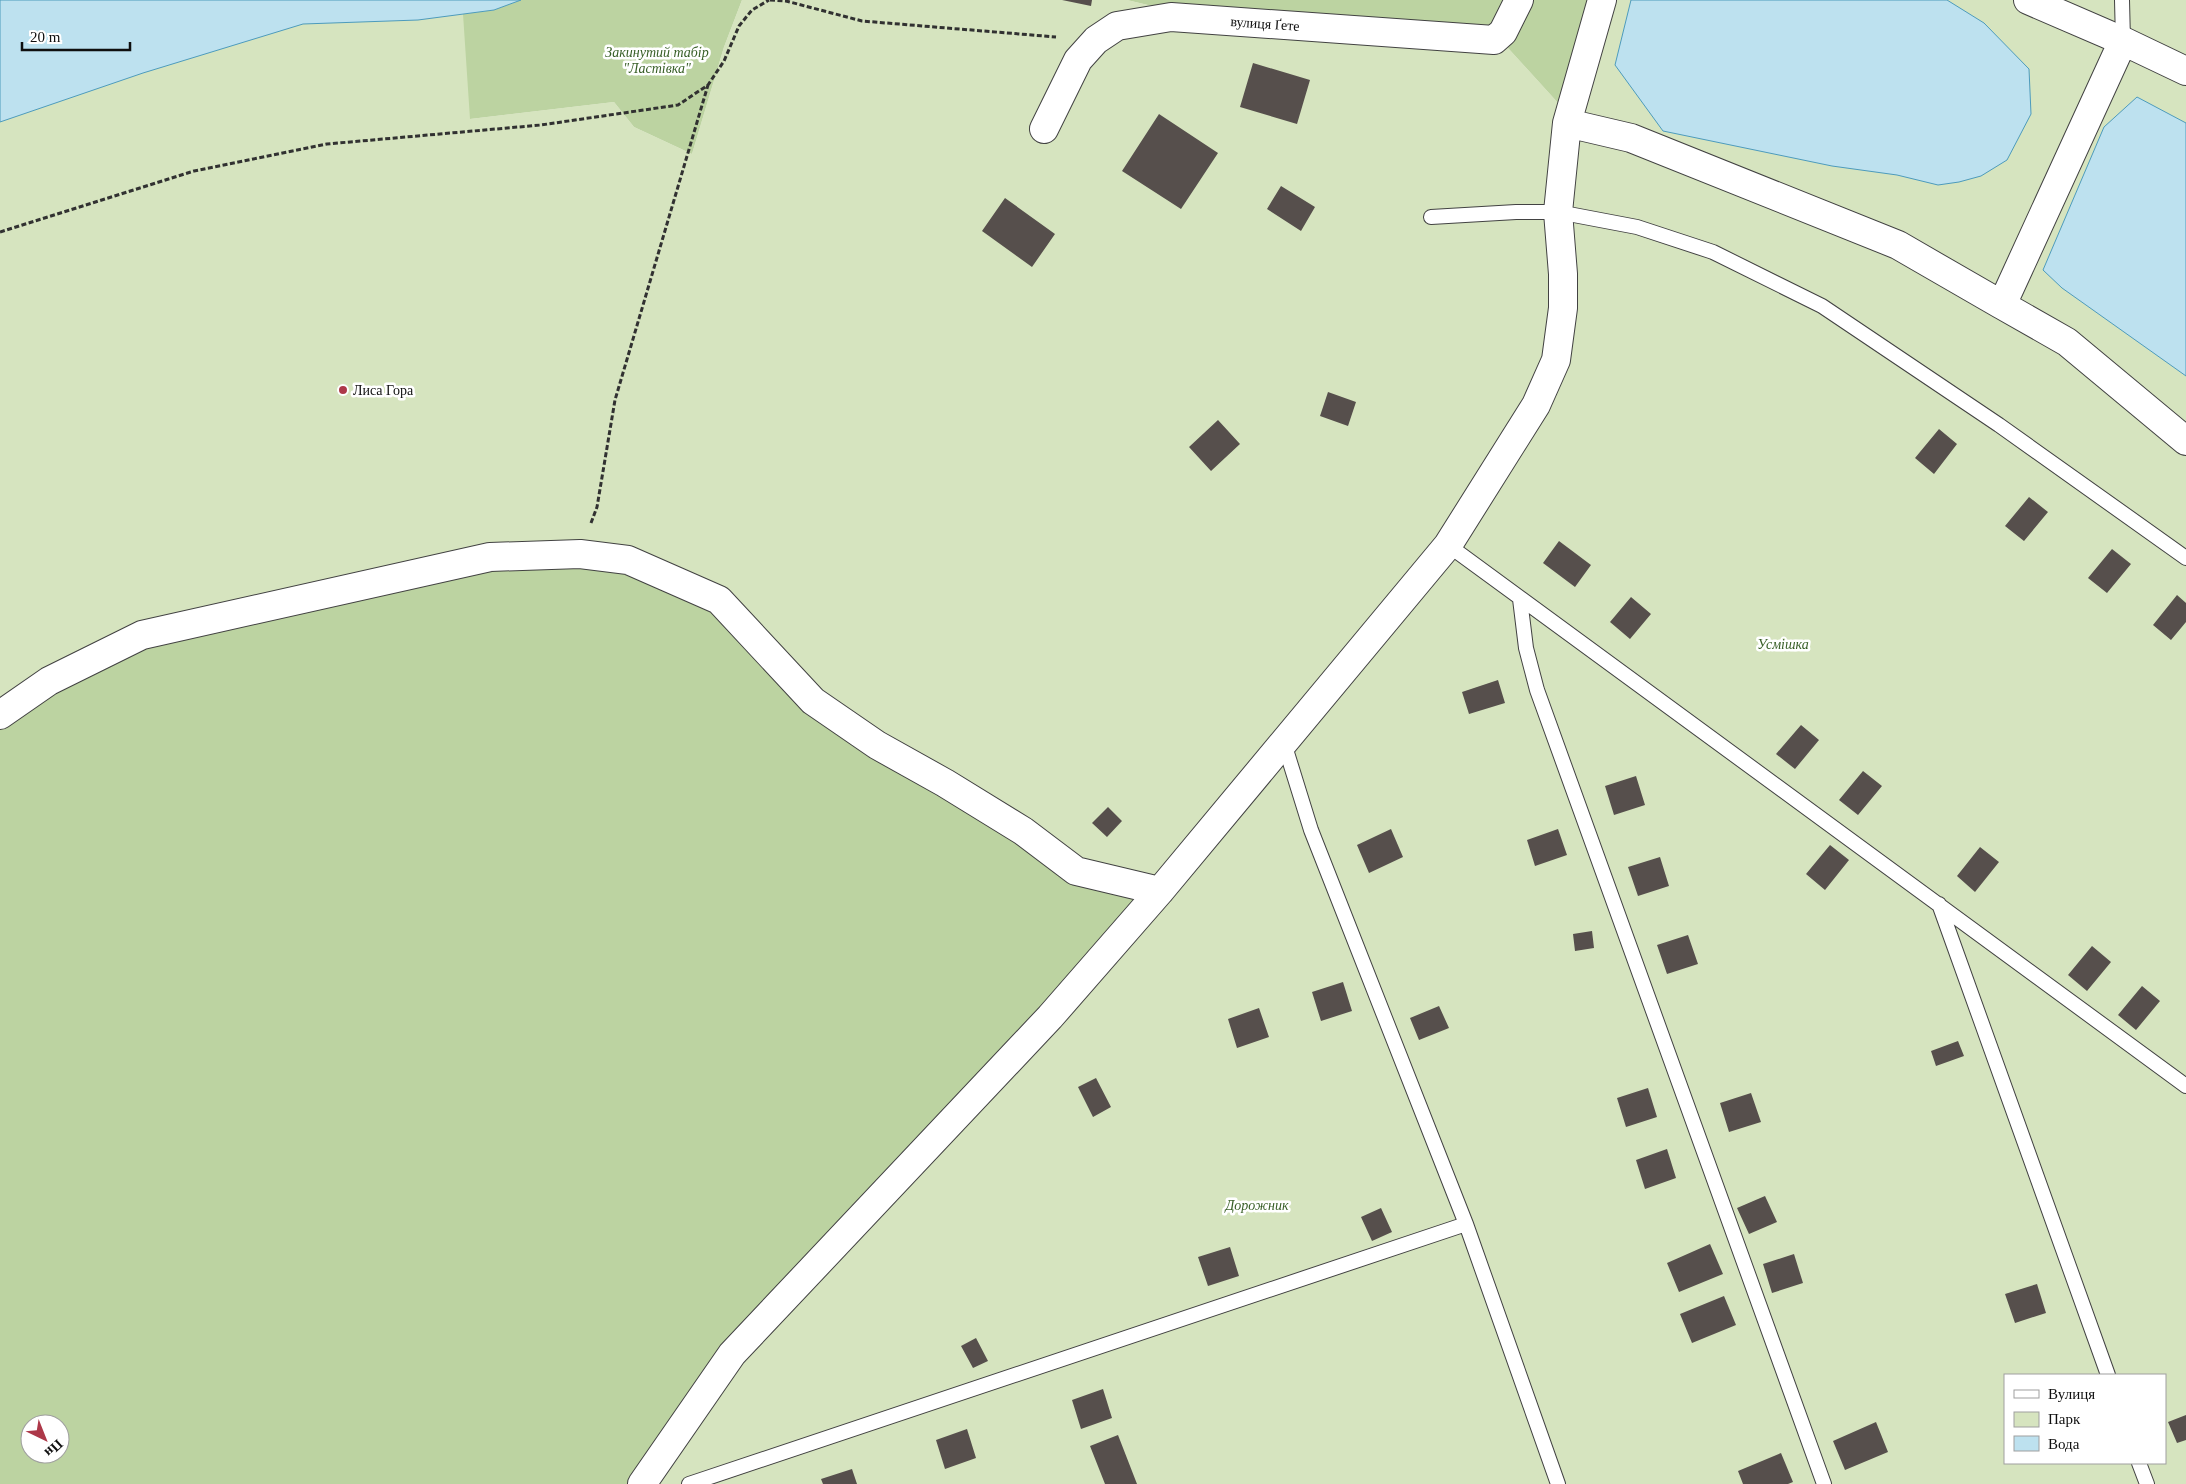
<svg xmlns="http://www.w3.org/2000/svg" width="2186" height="1484" font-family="Georgia,serif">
	<rect width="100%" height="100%" fill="#fdfaf2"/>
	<path fill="#d6e4bf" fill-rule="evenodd" d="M0 0H521L494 10 470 119 614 102 634 127 692 154 724 47 742 0H1127L1152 6 1487 25 1579 126 1615 0H2186V1484H642L0 715ZM2005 1375H2165V1463H2005Z"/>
	<path fill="#bcd3a1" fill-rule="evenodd" d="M521 0H742L724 47 692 154 634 127 614 102 470 119 463 14 494 10Z
		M1127 0H1615L1579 126 1487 25 1152 6Z
		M580 554 719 600 813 701 1071 867 1160 891 732 1354 642 1484H0V715L142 635ZM30 1424H60V1454H30Z"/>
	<path fill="#bde1ef" stroke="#4d9bbc" d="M0 0H521L494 10 418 20 303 24 143 73 0 122Z
		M1631 0H1947L1984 23 2029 69 2031 114 2007 160 1981 176 1959 182 1938 185 1897 175 1832 166 1663 131 1615 65Z
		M2137 97 2186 123V376L2062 288 2043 270 2104 127Z"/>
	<path fill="#564f4c" d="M1062 0H1092L1091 6Z
		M1253 63 1310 80 1297 124 1240 107Z
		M1159 114 1218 153 1181 209 1122 171Z
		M1281 186 1315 207 1301 231 1267 209Z
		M1005 198 1055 234 1032 267 982 231Z
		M1328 392 1356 402 1348 426 1320 416Z
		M1218 420 1240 444 1211 471 1189 447Z
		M1939 429 1957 444 1934 474 1915 458Z
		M2029 497 2048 512 2024 541 2005 526Z
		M1559 541 1591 565 1575 587 1543 563Z
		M2112 549 2131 564 2107 593 2088 578Z
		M2177 595 2186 603V622L2171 640 2153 625Z
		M1631 597 1651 614 1630 639 1610 622Z
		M1498 680 1505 703 1469 714 1462 692Z
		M1801 725 1819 740 1795 769 1776 754Z
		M1863 771 1882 786 1858 815 1839 800Z
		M1636 776 1645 805 1614 815 1605 786Z
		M1108 807 1122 821 1107 837 1092 823Z
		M1391 829 1403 857 1369 873 1357 845Z
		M1558 829 1567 855 1535 866 1527 840Z
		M1830 845 1849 860 1825 890 1806 874Z
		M1980 847 1999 862 1975 892 1957 876Z
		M1660 857 1669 886 1638 896 1628 867Z
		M1592 931 1594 948 1575 951 1573 934Z
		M1688 935 1698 964 1667 974 1657 945Z
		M2092 946 2111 962 2087 991 2068 975Z
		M1343 982 1352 1011 1321 1021 1312 992Z
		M2142 986 2160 1001 2136 1030 2118 1015Z
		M1439 1006 1449 1028 1419 1040 1410 1018Z
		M1259 1008 1269 1037 1237 1048 1228 1019Z
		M1958 1041 1964 1056 1936 1066 1931 1051Z
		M1096 1078 1111 1107 1093 1117 1078 1087Z
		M1648 1088 1657 1117 1626 1127 1617 1098Z
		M1751 1093 1761 1122 1729 1132 1720 1103Z
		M1667 1149 1676 1178 1645 1189 1636 1160Z
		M1765 1196 1777 1222 1749 1234 1737 1208Z
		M1381 1208 1392 1232 1372 1241 1361 1217Z
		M1710 1244 1723 1274 1679 1292 1667 1263Z
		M1230 1247 1239 1276 1208 1286 1198 1257Z
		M1794 1254 1803 1283 1772 1293 1763 1264Z
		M2037 1284 2046 1313 2015 1323 2005 1294Z
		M1724 1296 1736 1325 1692 1343 1680 1314Z
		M976 1338 988 1361 973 1368 961 1346Z
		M1103 1389 1112 1418 1081 1429 1072 1400Z
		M2186 1415V1440L2177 1443 2168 1422Z
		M1876 1422 1888 1452 1845 1470 1833 1441Z
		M967 1429 976 1458 945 1469 936 1440Z
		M1118 1435 1137 1484H1105L1090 1446Z
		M1781 1453 1793 1482 1788 1484H1743L1738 1471Z
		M852 1469 857 1484H823L821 1479Z"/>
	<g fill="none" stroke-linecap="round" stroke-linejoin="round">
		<defs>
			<path id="lane" d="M2122 0 2123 41
				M1431 217 1516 212H1558L1637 227 1713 252 1822 306 1999 425 2186 558
				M1448 545 2186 1086
				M1520 599 1526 648 1537 690 1824 1484
				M1284 743 1311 830 1466 1224 1558 1484
				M1939 904 2108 1375
				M2139 1463 2147 1484
				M689 1484 1466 1224"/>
			<path id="street" d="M2028 0 2123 41 2186 71
				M1567 123 1631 138 1898 245 2002 305 2123 41
				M1044 129 1078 60 1096 40 1117 26 1171 17 1494 40 1503 32 1519 0
				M2002 305 2067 342 2186 441
				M0 715 49 681 142 635 490 557 580 554 628 560 719 600 813 701 877 745 945 783 1023 831 1076 871 1160 891
				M642 1484 732 1354 1050 1017 1160 891 1448 545 1536 405 1556 360 1563 308V274L1558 212 1567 123 1602 0"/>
		</defs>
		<use href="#lane" stroke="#424242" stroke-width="16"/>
		<use href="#street" stroke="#424242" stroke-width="30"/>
		<path stroke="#313131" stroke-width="3" stroke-dasharray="5 2.5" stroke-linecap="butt" d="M770 0 786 1 862 21 1056 37
			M0 232 194 171 327 144 541 125 678 105 708 85 724 61 739 26 752 10 769 0
			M591 523 597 507 615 400 708 85"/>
		<use href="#lane" stroke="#fff" stroke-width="14"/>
		<use href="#street" stroke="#fff" stroke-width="28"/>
	</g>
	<circle fill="#ad3849" stroke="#fff" stroke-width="2" cx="343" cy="390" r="5"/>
	<g text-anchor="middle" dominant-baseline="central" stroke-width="5" stroke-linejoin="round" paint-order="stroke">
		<g font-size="14" fill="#0f0f0f" stroke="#fff">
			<text transform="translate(1265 24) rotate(4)">вулиця Ґете</text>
		</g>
		<g font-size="14" font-style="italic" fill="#385f27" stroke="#fff">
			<text x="657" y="52">Закинутий табір<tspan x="657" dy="16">"Ластівка"</tspan></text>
			<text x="1783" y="644">Усмішка</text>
			<text x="1257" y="1205">Дорожник</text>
		</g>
		<g font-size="14" fill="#0f0f0f" stroke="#fff" text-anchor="start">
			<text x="353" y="390">Лиса Гора</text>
		</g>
	</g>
	<rect x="2004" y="1374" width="162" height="90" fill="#ffffff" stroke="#9f9f9f"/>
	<rect x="2014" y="1390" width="25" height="8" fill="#ffffff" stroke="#9f9f9f"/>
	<text x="2048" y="1399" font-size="15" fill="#0f0f0f">Вулиця</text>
	<rect x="2014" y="1412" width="25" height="15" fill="#d6e4bf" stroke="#9f9f9f"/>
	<text x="2048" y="1424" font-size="15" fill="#0f0f0f">Парк</text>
	<rect x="2014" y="1436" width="25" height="15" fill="#bde1ef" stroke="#9f9f9f"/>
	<text x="2048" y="1449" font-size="15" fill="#0f0f0f">Вода</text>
	<g transform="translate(45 1439) rotate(137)"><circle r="24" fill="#ffffff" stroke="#9f9f9f"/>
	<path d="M0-4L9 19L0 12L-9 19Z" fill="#ad3849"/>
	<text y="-8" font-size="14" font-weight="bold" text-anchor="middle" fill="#0f0f0f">Пн</text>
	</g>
	<path d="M22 42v8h108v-8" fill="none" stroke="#0f0f0f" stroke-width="2.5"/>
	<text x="30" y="42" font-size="15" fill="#0f0f0f" stroke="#ffffff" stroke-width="4" paint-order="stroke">20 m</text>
</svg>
